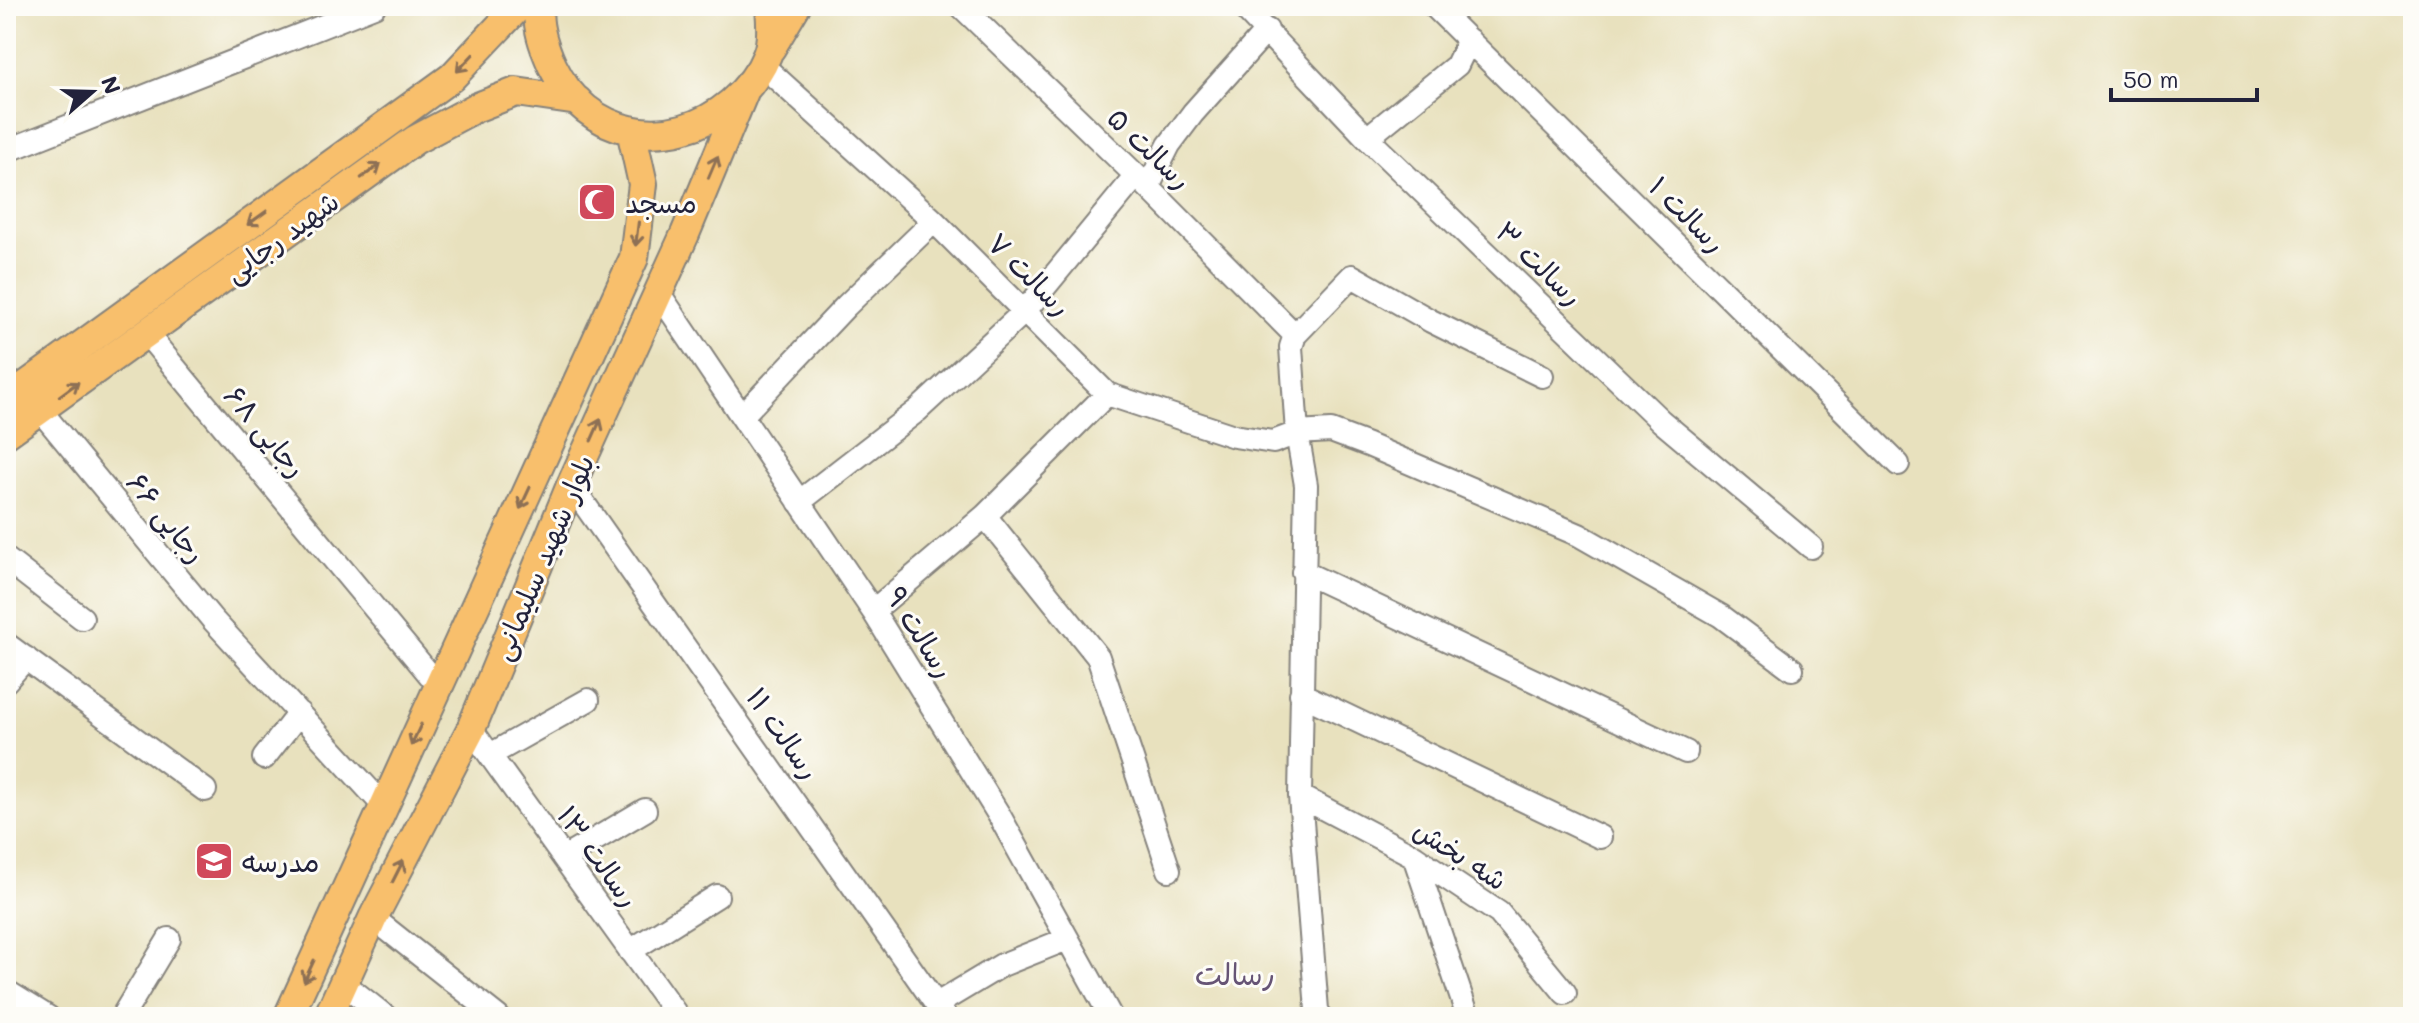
<svg xmlns="http://www.w3.org/2000/svg" width="2419" height="1023" font-family="Mali,'Playpen Sans Arabic',sans-serif">
	<rect width="100%" height="100%" fill="#fdfcf7"/>
	<filter id="ink" filterUnits="userSpaceOnUse"><feTurbulence type="fractalNoise" baseFrequency=".0125" numOctaves="2"/><feDisplacementMap in="SourceGraphic" scale="16" xChannelSelector="R" yChannelSelector="G"/><feConvolveMatrix kernelMatrix="1 2 1 2 8 2 1 2 1" color-interpolation-filters="sRGB"/></filter>
	<filter id="wash" filterUnits="userSpaceOnUse"><feTurbulence type="fractalNoise" baseFrequency=".006" numOctaves="4" result="noise"/><feDisplacementMap in="SourceGraphic" scale="32" xChannelSelector="R" yChannelSelector="G"/><feGaussianBlur stdDeviation="1.8" result="paint"/><feColorMatrix in="noise" values="0 0 0 0 0 0 0 0 0 0 0 0 0 0 0 0 0 1.4 0 .05"/><feComposite in="paint" operator="in"/></filter>
	<g filter="url(#wash)">
		<rect width="100%" height="100%" fill="#e8e1be"/>
	</g>
	<g filter="url(#ink)">
		<g fill="none" stroke-linecap="round" stroke-linejoin="round">
			<defs>
				<path id="minor" d="M961 6 1148 187 1295 335
					M1242 6 1367 138 1661 421 1811 547
					M1434 6 1898 464
					M762 65 934 221 1107 394 1234 436 1273 442 1297 433 1331 431 1368 445 1579 535 1721 616 1792 669
					M1367 138 1457 65 1469 40
					M6 151 374 6
					M1148 187 1169 145 1193 113 1267 30
					M658 292 873 611 999 815 1111 1017
					M146 333 439 686
					M40 410 212 619 384 806
					M742 416 846 306 934 221
					M571 485 945 1017
					M799 502 918 410 1025 311 1136 176
					M985 516 1098 657 1169 870
					M6 559 82 618
					M1303 572 1686 752
					M873 611 985 516 1107 394
					M6 644 205 790
					M6 681 26 658
					M1301 694 1600 837
					M471 729 678 1017
					M490 755 588 700
					M264 758 299 713
					M1300 796 1414 856 1499 913 1565 993
					M1414 856 1467 1014
					M564 858 645 810
					M373 918 498 1017
					M630 951 717 896
					M343 983 386 1017
					M6 991 48 1017
					M937 1004 1002 965 1067 939
					M122 1017 169 939
					M1321 1017 1317 1010 1300 796 1306 485 1297 433 1291 347 1295 335 1352 276 1431 321 1542 376"/>
				<path id="major" d="M539 6C536 26 544 47 552 65 586 138 671 154 731 103 746 90 760 73 767 55 773 40 771 21 770 6
					M771 48 796 6
					M6 400 452 77 519 6
					M6 434 415 140 475 108 516 92 578 101
					M288 1017 634 258 643 184 631 130
					M328 1017 373 918 471 729 571 485 685 234 744 92"/>
			</defs>
			<use href="#minor" stroke="#85827c" stroke-width="26"/>
			<use href="#major" stroke="#85827c" stroke-width="32"/>
			<use href="#minor" stroke="#fff" stroke-width="22"/>
			<use href="#major" stroke="#f8bf6c" stroke-width="28"/>
		</g>
		<defs><path id="oneway-shaft" d="M-6 0H5M1.5-3L5.5 0L1.5 3" fill="none" stroke-width="1.6" stroke-linecap="round" stroke-linejoin="round" transform="scale(2)"/></defs>
		<g stroke="#8d7054">
			<use href="#oneway-shaft" transform="translate(465 63) rotate(133)"/>
			<use href="#oneway-shaft" transform="translate(713 167) rotate(-67)"/>
			<use href="#oneway-shaft" transform="translate(371 171) rotate(-36)"/>
			<use href="#oneway-shaft" transform="translate(257 218) rotate(144)"/>
			<use href="#oneway-shaft" transform="translate(637 234) rotate(97)"/>
			<use href="#oneway-shaft" transform="translate(69 389) rotate(-36)"/>
			<use href="#oneway-shaft" transform="translate(596 430) rotate(-66)"/>
			<use href="#oneway-shaft" transform="translate(525 498) rotate(115)"/>
			<use href="#oneway-shaft" transform="translate(416 735) rotate(115)"/>
			<use href="#oneway-shaft" transform="translate(398 871) rotate(-63)"/>
			<use href="#oneway-shaft" transform="translate(309 971) rotate(115)"/>
		</g>
	</g>
	<defs>
		<symbol id="mosque-square" viewBox="-11 -11 22 22"><rect x="-9" y="-9" width="18" height="18" rx="4" fill="#d1495b" stroke="#fdfcf7"/><path d="M3.5-4.9A6 6 0 1 0 3.5 4.9A5 5 0 1 1 3.5-4.9Z" fill="#fff"/></symbol>
		<symbol id="school-square" viewBox="-11 -11 22 22"><rect x="-9" y="-9" width="18" height="18" rx="4" fill="#d1495b" stroke="#fdfcf7"/><path d="M0-5L7-2L0 1L-7-2ZM-4 1L0 2.5L4 1V4Q0 6-4 4Z" fill="#fff"/></symbol>
	</defs>
	<g fill-rule="evenodd">
		<use href="#mosque-square" x="575" y="180" width="44" height="44"/>
		<use href="#school-square" x="192" y="839" width="44" height="44"/>
	</g>
	<g text-anchor="middle" dominant-baseline="central" stroke-width="6" stroke-linejoin="round" paint-order="stroke">
		<g font-size="28" fill="#22223b" stroke="#fdfcf7">
			<text transform="translate(1150 148) rotate(44)">رسالت ۵</text>
			<text transform="translate(1688 214) rotate(45)">رسالت ۱</text>
			<text transform="translate(281 236) rotate(-36)">شهید رجایی</text>
			<text transform="translate(1540 263) rotate(44)">رسالت ۳</text>
			<text transform="translate(1030 274) rotate(45)">رسالت ۷</text>
			<text transform="translate(266 431) rotate(50)">رجایی ۶۸</text>
			<text transform="translate(167 517) rotate(51)">رجایی ۶۶</text>
			<text transform="translate(542 557) rotate(-67)">بلوار شهید سلیمانی</text>
			<text transform="translate(921 632) rotate(58)">رسالت ۹</text>
			<text transform="translate(784 733) rotate(55)">رسالت ۱۱</text>
			<text transform="translate(1461 854) rotate(33)">شه بخش</text>
			<text transform="translate(599 856) rotate(54)">رسالت ۱۳</text>
		</g>
		<g font-size="28" fill="#22223b" stroke="#fdfcf7" text-anchor="start">
			<text x="625" y="202">مسجد</text>
			<text x="242" y="861">مدرسه</text>
		</g>
		<g font-size="30" fill="#665475" stroke="#fdfcf7">
			<text x="1235" y="973">رسالت</text>
		</g>
	</g>
	<rect width="2419" height="1023" fill="none" stroke="#fdfcf7" stroke-width="32"/>
	<g transform="translate(92 92) rotate(70)" stroke="#fdfcf7" stroke-width="6" paint-order="stroke">
	<path d="M0-6L14 30L0 20L-14 30Z" fill="#22223b"/>
	<text y="-12" font-size="22" font-weight="bold" text-anchor="middle" fill="#22223b">N</text>
	</g>
	<path d="M2111 88v12h146v-12" fill="none" stroke="#22223b" stroke-width="4"/>
	<text x="2123" y="88" font-size="24" fill="#22223b" stroke="#fdfcf7" stroke-width="6" paint-order="stroke">50 m</text>
</svg>
